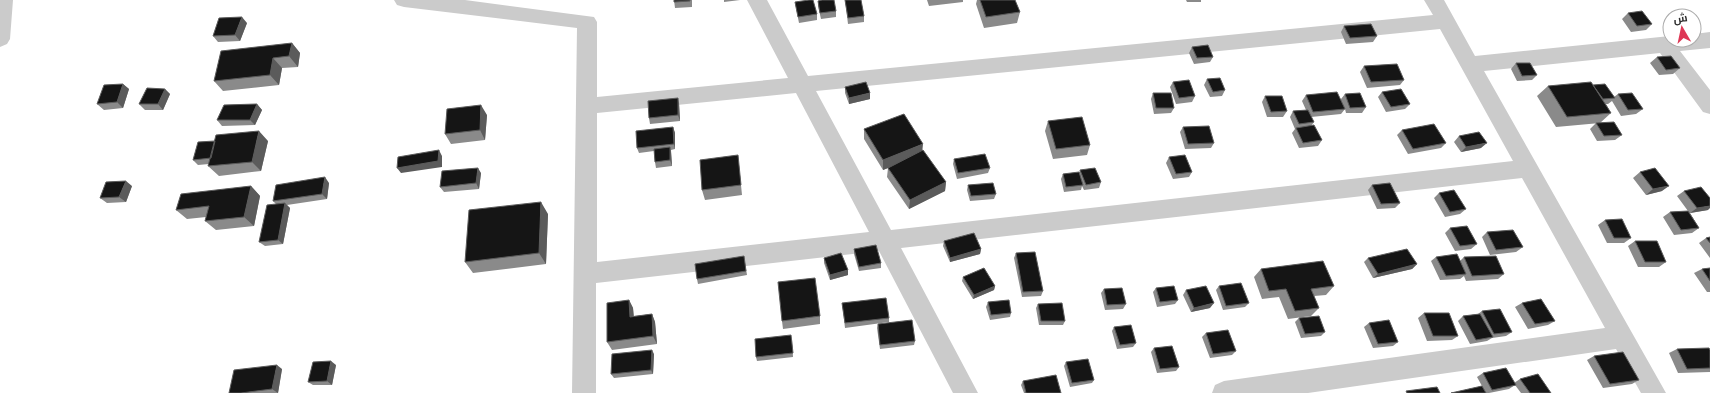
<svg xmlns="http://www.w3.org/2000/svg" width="1710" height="393" font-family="'Source Sans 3',Cairo,sans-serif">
	<rect width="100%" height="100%" fill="#fff"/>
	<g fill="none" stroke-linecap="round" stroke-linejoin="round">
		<path fill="#cbcbcb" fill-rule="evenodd" d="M0 0H13L10 39 7 44 0 47Z
			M394 0H465L594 17 597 22V97L788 78 747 0H767L808 76 1433 15 1424 0H1444L1475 56 1670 36V40H1694V34L1710 32V48L1680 51 1710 90V114L1703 112 1660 53 1484 71 1666 393H1641L1616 349 1308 393H1212L1215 385 1224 381 1605 328 1522 178 901 248 978 393H953L879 251 596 283V393H572L577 28 404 7 397 5ZM1440 29 1513 161 891 230 816 91ZM796 93 869 232 597 262V113Z"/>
	</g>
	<path fill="#8a8a8a" d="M674 0H692V7L675 8Z
		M724 0H740L724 2Z
		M845 0H861L864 16V22L848 24Z
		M927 0H963V2L929 6Z
		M977 0H1015L1020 12 1017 23 984 28 976 4Z
		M1186 0H1201V2H1187Z
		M818 1 836 11V17L821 19 818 6Z
		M795 2 817 14V20L799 23 796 8Z
		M1628 13 1652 24 1646 30 1631 32 1622 19Z
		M247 23 240 41 218 42 213 36Z
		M1344 26 1377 36 1373 42 1346 44 1341 32Z
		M292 43 300 53 298 67 282 68 279 85 223 91 214 81Z
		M1192 47 1213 57 1210 62 1194 64 1189 53Z
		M1657 57 1680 68 1673 74 1659 75 1650 63Z
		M1516 63 1537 75 1532 80 1517 81 1511 69Z
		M1364 66 1404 80 1400 85 1367 88 1360 72Z
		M1207 79 1225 90 1222 96 1210 97 1204 85Z
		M1173 82 1195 96 1192 102 1176 104 1170 87Z
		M123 84 129 89 123 108 104 110 97 104Z
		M1593 85 1614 97 1618 94 1643 109 1636 114 1621 116 1612 101 1608 104H1606L1611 113 1600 123 1556 127 1537 96 1548 86Z
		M845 87 870 99 849 104 845 93Z
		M165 89 170 94 163 110H145L139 104Z
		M1382 92 1410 104 1405 109 1386 112 1378 97Z
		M1153 93 1174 108 1171 113 1154 114 1151 99Z
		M1345 94 1366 107 1362 113H1346L1345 109 1341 114 1311 117 1314 122 1311 126 1322 140 1318 146 1299 148 1292 133 1295 129 1290 117 1293 111 1306 110 1302 101 1306 95 1341 99Z
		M1265 96 1287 111 1283 117H1267L1262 102Z
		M679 103 680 121 650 124 649 118Z
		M257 104 262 110 255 125 222 126 217 120Z
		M487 115 485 140 451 144 445 134Z
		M1048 121 1090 145 1087 155 1053 159 1045 131Z
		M1596 123 1622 135 1615 140 1597 141 1590 129Z
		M673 127 675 133V149L671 150 672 166 656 168 655 162 654 151 639 153 637 148Z
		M1183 127 1214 143 1211 148 1185 149 1180 132Z
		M864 129 922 151 946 182 945 191 909 209 887 177 888 168 883 170 864 139Z
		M1402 130 1446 143 1441 148 1408 154 1397 135Z
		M1459 136 1481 148 1461 152 1454 142Z
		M268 141 261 171 219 176 208 166 209 164 198 165 193 160Z
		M738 155 742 195 705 200 702 190Z
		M1169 157 1192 172 1189 177 1173 179 1166 163Z
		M954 159 990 168 988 173 957 179 953 164Z
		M1080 170 1101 182 1099 188 1084 190 1082 186 1081 190 1064 192 1061 179 1063 174 1079 173Z
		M1640 172 1662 191 1646 195 1633 178Z
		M481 173 479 189 444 192 440 187Z
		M329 183 327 199 287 205 290 208 283 244 265 246 259 242 276 204 273 201Z
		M968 185 996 194 994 199 970 201 967 190Z
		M1372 185 1400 203 1395 208 1377 209 1368 190Z
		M132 186 126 202 107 203 100 198Z
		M251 186 260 196 254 226 216 230 205 221 206 217 187 219 176 210Z
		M1684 191 1708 210 1690 213 1699 228 1692 233 1674 235 1663 217 1670 212 1688 211 1677 196Z
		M1439 193 1466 209 1460 214 1445 217 1434 198Z
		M548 214 546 264 473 273 465 262Z
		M1605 220 1631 238 1624 243H1607L1598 225Z
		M1450 228 1477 244 1471 249 1455 251 1445 233Z
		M1487 232 1523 247 1516 252 1490 255 1482 237Z
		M1710 237V258L1699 243 1706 238Z
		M944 241 981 249 980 254 950 262 943 246Z
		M1635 241 1666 262 1659 267H1638L1628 246Z
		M854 249 881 263V268L859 271 854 254Z
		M1016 253 1043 291 1041 296 1022 297 1014 258Z
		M744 256 747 275 698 284 697 279Z
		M1436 257 1460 261 1464 257 1504 274 1498 279 1466 281 1464 276 1460 279 1440 280 1431 261Z
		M824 258 848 275 830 280 824 263Z
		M1368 258 1417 264 1412 269 1373 278 1364 262Z
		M1710 268V292H1707L1694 273 1702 269Z
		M1261 269 1334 286 1326 295 1314 296 1319 308 1311 316 1288 319 1279 297 1262 299 1254 277Z
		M963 277 995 286 994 290 973 299 962 281Z
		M1219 286 1249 303 1245 307 1223 310 1216 290Z
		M1156 288 1178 300 1175 304 1157 307 1153 292Z
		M1104 289 1126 304 1123 309 1105 310 1101 293Z
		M1186 290 1210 308 1191 312 1183 295Z
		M629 300 633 308 634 316 652 314 655 322 657 344 612 350 607 342Z
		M988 302 1011 313 1010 317 990 320 986 307Z
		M842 303 889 318V322L845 328Z
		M1522 303 1555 321 1548 325 1528 329 1515 307Z
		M1038 304 1065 321 1063 325H1039L1036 308Z
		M1482 311 1512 332 1506 336 1492 338 1487 341 1470 344 1458 321 1463 316 1478 314Z
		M1424 313 1458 336 1452 340 1427 341 1418 318Z
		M820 316V324L783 329 782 321Z
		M1299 318 1325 332 1321 336 1301 338 1295 322Z
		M1369 323 1398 342 1393 346 1373 348 1364 327Z
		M878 324 915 341 914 345 880 349 877 328Z
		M1114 327 1136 343 1133 347 1117 349 1112 331Z
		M1206 333 1236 351 1232 355 1210 358 1202 337Z
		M792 339 793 357 757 361 756 357Z
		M1154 348 1179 367 1176 371 1157 373 1151 352Z
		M1677 349 1710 350V372L1678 373 1669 353Z
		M654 354 653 374 614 378 611 374Z
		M1594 356 1639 380 1632 384 1603 388 1587 360Z
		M1066 362 1094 380 1092 383 1070 387 1064 366Z
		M336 365 332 385H313L308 382Z
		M282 369 278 393H229Z
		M1483 373 1514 383 1520 379 1551 393H1521L1515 385 1509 389 1489 393H1451L1482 386 1477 377Z
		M1023 381 1061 393H1024L1021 385Z"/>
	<path fill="#5b5b5b" d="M242 17 247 23 240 41 235 35Z
		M292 43 300 53 298 67 289 56Z
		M273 58 282 68 279 85 270 75Z
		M123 84 129 89 123 108 117 102Z
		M165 89 170 94 163 110 158 104Z
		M870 93V99L849 104V98Z
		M678 98 679 103 680 121 678 115Z
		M257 104 262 110 255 125 250 120Z
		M481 105 487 115 485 140 480 130Z
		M673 127 675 133V149L674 144Z
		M259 131 268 141 261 171 252 162Z
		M1487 143 1481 148 1461 152 1466 147Z
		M923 144 922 154 883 170V160Z
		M670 147 671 152 672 166 670 160Z
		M439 150 442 156V167L401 173 397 168Z
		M478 168 481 173 479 189 476 183Z
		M325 177 329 183 327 199 322 194Z
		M126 181 132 186 126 202 119 197Z
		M946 182 945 191 909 209 910 200Z
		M251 186 260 196 254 226 244 217Z
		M1669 186 1662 191 1646 195 1653 189Z
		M541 202 548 214 546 264 539 253Z
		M285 203 290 208 283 244 278 240Z
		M1710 206V208L1708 210 1690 213 1697 208Z
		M981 249 980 254 950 262V258Z
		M1417 264 1412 269 1373 278 1378 274Z
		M848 270V275L830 280V275Z
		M995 286 994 290 973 299 974 295Z
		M629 300 633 308 634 325 630 317Z
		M1214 303 1210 308 1191 312 1194 308Z
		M652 314 655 322 657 344 653 336Z
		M652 350 654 354 653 374 651 370Z
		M331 361 336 365 332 385 327 381Z
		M277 365 282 369 278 393 272 389Z"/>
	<path fill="#151515" stroke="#5b5b5b" d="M674 0H690V1L674 2Z
		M809 0H813L817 14 798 17 795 2Z
		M822 0H834L836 11 820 13 818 1Z
		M845 0H861L864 16 848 18Z
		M980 0H1015L1020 12 986 17Z
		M1642 11 1652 24 1637 26 1628 13Z
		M242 17 235 35 213 36 219 18Z
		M1371 24 1377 36 1350 38 1344 26Z
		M292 43 289 56 273 58 270 75 214 81 221 51Z
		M1208 45 1213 57 1197 58 1192 47Z
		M1671 56 1680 68 1666 70 1657 57Z
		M1516 63H1530L1537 75 1522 76Z
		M1397 64 1404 80 1371 82 1364 66Z
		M1220 78 1225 90 1213 92 1207 79Z
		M1189 80 1195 96 1179 98 1173 82Z
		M866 82 870 93 849 98 845 87Z
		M1591 82 1611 113 1567 117 1548 86Z
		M123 84 117 102 97 104 104 85Z
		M1605 84 1615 98 1603 99 1593 85Z
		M147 88 165 89 158 104H139Z
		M1401 89 1410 104 1391 107 1382 92Z
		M1337 92 1345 109 1313 112 1306 95Z
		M1153 93H1171L1174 108H1156Z
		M1360 93 1366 107 1350 108 1345 94Z
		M1632 93 1643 109 1628 110 1618 94Z
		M1265 96H1282L1287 111 1271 112Z
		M678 98V115L649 118 648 101Z
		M257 104 250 120H217L224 105Z
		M481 105 480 130 445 134 447 109Z
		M1308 110 1314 122 1299 124 1293 111Z
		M904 114 923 144 883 160 864 129Z
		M1082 117 1090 145 1056 149 1048 121Z
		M1614 122 1622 135 1604 136 1596 123Z
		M1434 124 1446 143 1413 149 1402 130Z
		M1314 125 1322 140 1303 143 1296 128Z
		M1209 126 1214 143 1188 144 1183 127Z
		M673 127 674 144 637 148 636 131Z
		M259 131 252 162 208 166 216 135Z
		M1479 132 1487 143 1466 147 1459 136Z
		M215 141 211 158 193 160 198 142Z
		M670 147V160L655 162 654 149Z
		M439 150 438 161 397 168 398 157Z
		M923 150 946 182 910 200 888 168Z
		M985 154 990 168 958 173 954 159Z
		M738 155 741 185 702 190 700 160Z
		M1185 155 1192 172 1176 174 1169 157Z
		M478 168 476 183 440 187 442 171Z
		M1095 168 1101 182 1086 185 1080 170Z
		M1655 168 1669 186 1653 189 1640 172Z
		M1079 172 1083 185 1066 187 1063 174Z
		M325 177 322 194 273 201 276 185Z
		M126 181 119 197 100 198 106 182Z
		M993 183 996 194 971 196 968 185Z
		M1390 183 1400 203 1381 204 1372 185Z
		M251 186 244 217 205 221 209 206 176 210 181 194Z
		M1701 187 1710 198V206L1697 208 1684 191Z
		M1454 190 1466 209 1450 212 1439 193Z
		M541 202 539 253 465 262 469 210Z
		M285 203 278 240 259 242 267 205Z
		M1688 211 1699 228 1681 230 1670 212Z
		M1622 219 1631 238H1614L1605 220Z
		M1467 226 1477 244 1460 246 1450 228Z
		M1513 230 1523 247 1496 250 1487 232Z
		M974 233 981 249 950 258 944 241Z
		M1710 237V243L1706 238Z
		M1635 241H1657L1666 262H1645Z
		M876 245 881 263 859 267 854 249Z
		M1407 249 1417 264 1378 274 1368 258Z
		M1035 252 1043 291 1023 292 1016 253Z
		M841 253 848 270 830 275 824 258Z
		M1457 254 1466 274 1446 276 1436 257Z
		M744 256 746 271 697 279 695 264Z
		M1496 256 1504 274 1472 276 1464 257Z
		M1323 261 1334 286 1311 289 1319 308 1295 311 1286 289 1269 291 1261 269Z
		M984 268 995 286 974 295 963 277Z
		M1710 268V281L1702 269Z
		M815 278 820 316 782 321 778 282Z
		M1241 283 1249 303 1226 306 1219 286Z
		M1174 286 1178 300 1160 302 1156 288Z
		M1206 286 1214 303 1194 308 1186 290Z
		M1122 288 1126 304 1107 305 1104 289Z
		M886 298 889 318 845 323 842 303Z
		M1541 299 1555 321 1535 324 1522 303Z
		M629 300 630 317 652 314 653 336 607 342V303Z
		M1009 300 1011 313 991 315 988 302Z
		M1062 303 1065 321H1041L1038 304Z
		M1500 309 1512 332 1494 334 1482 311Z
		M1424 313H1449L1458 336H1433Z
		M1480 314 1493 337 1476 340 1463 316Z
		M1319 316 1325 332 1305 334 1299 318Z
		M912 320 915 341 880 345 878 324Z
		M1389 320 1398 342 1378 344 1369 323Z
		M1131 325 1136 343 1120 345 1114 327Z
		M1228 330 1236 351 1213 354 1206 333Z
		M791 335 793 353 756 357 755 339Z
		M1172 346 1179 367 1160 369 1154 348Z
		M1709 348 1710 350V368L1687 369 1677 349Z
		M652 350 651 370 611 374 612 354Z
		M1623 352 1639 380 1610 384 1594 356Z
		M1088 359 1094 380 1072 383 1066 362Z
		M331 361 327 381 308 382 313 362Z
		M277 365 272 389 241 393H229L234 370Z
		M1506 368 1516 385 1492 390 1483 373Z
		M1538 374 1551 393H1530L1520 379Z
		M1056 375 1061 393H1026L1023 381Z
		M1482 386 1486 393H1451Z
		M1437 387 1440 393H1407L1406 391Z"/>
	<g transform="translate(1682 28) rotate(351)"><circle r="19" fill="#ffffff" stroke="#ababab"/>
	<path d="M0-3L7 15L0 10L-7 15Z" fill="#de3755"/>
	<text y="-6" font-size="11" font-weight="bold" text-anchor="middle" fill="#2e2e2e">ش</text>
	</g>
</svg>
